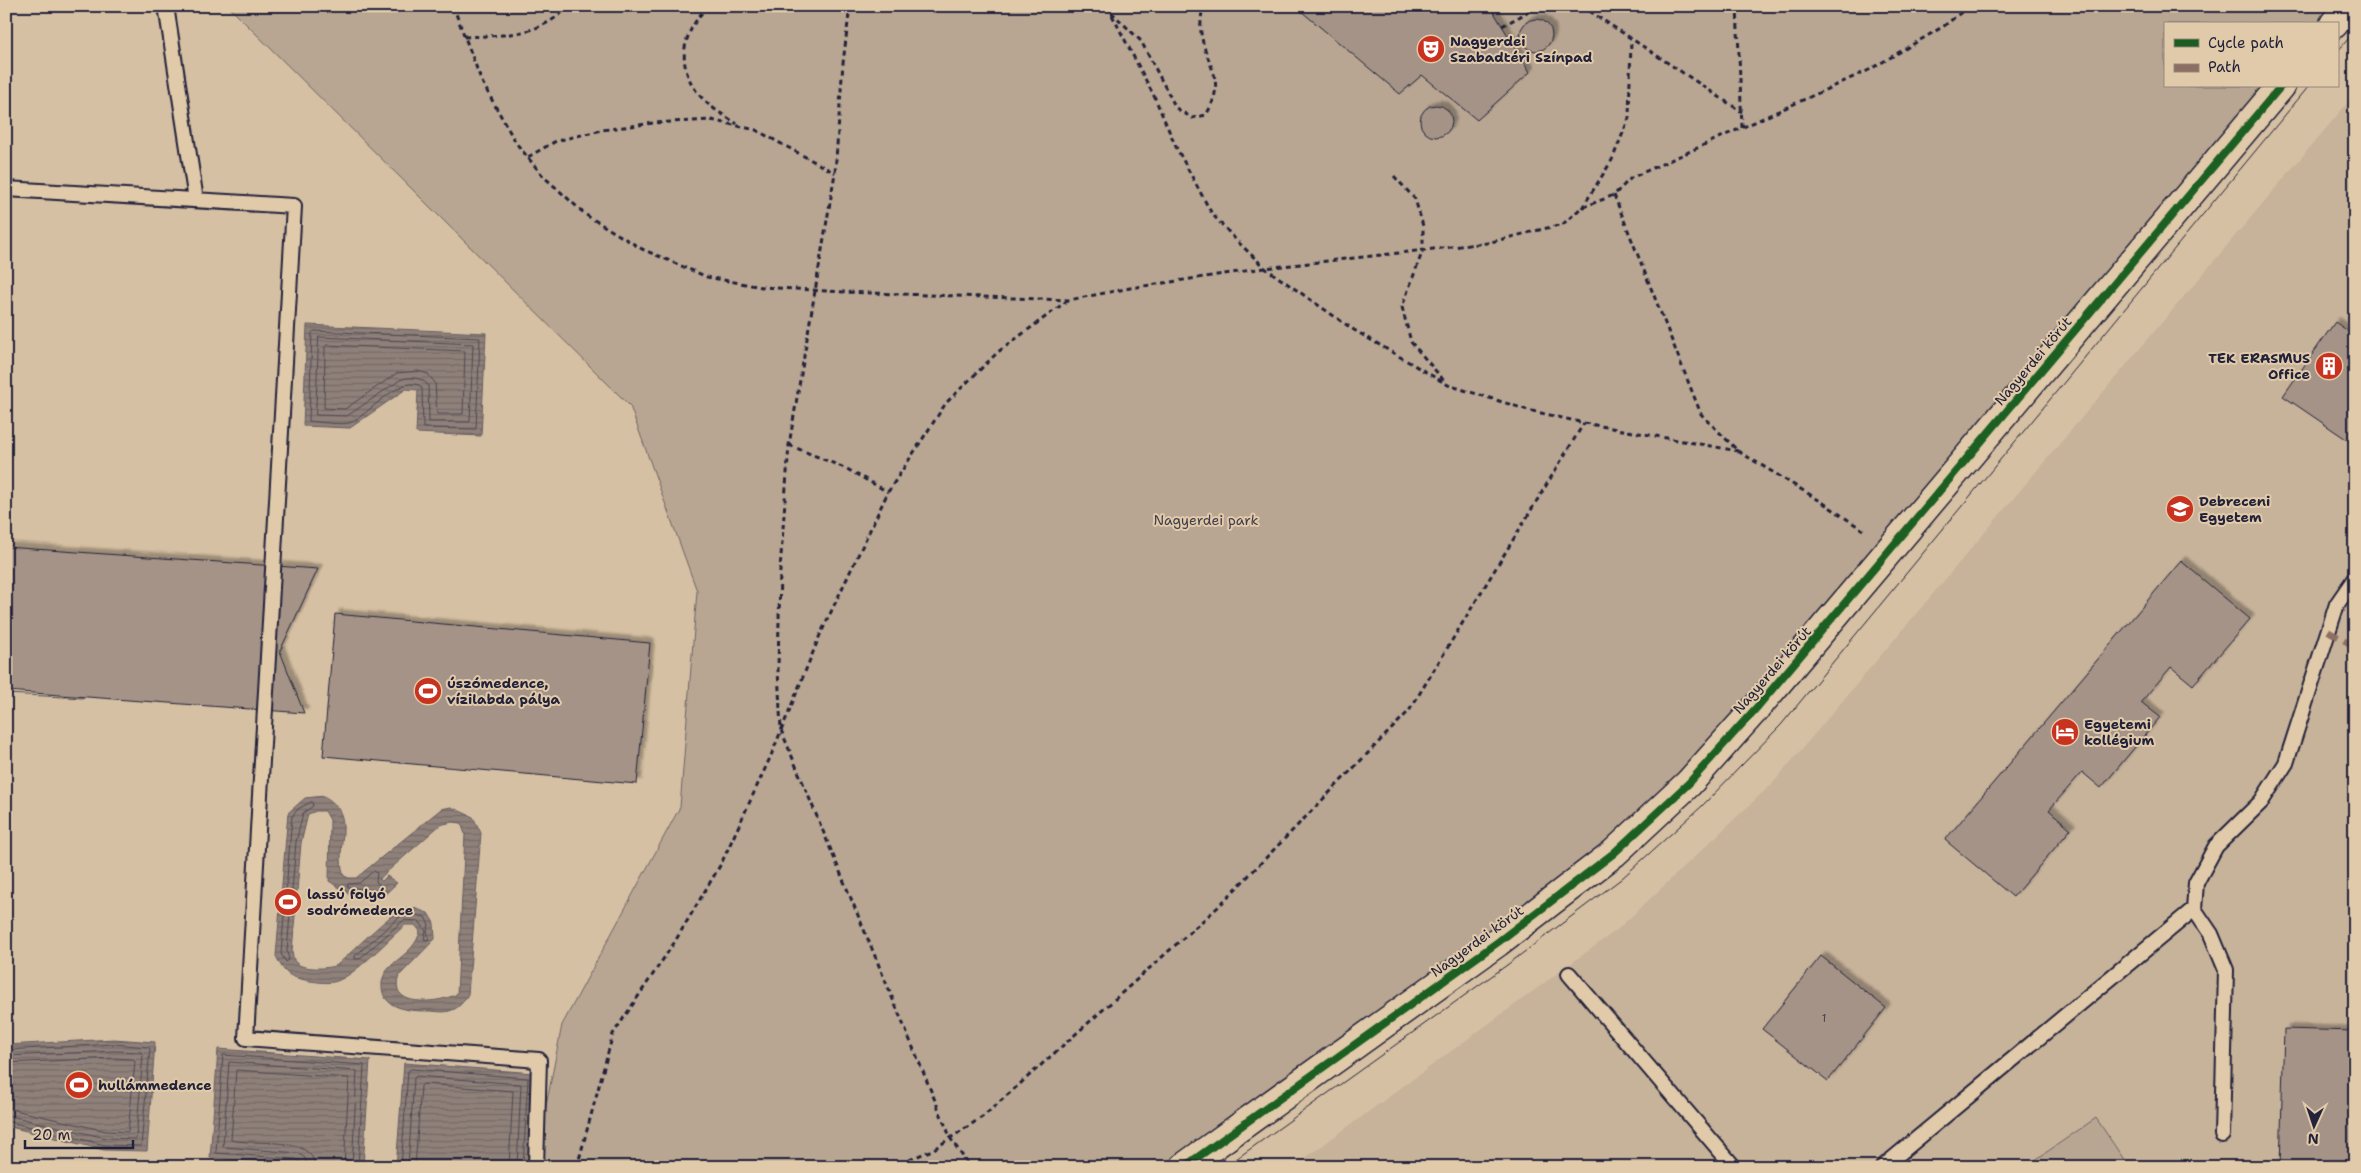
<svg xmlns="http://www.w3.org/2000/svg" width="2361" height="1173" font-family="'Shantell Sans',sans-serif">
	<defs>
		<pattern id="water-rules" width="6" height="5" patternUnits="userSpaceOnUse" patternTransform="scale(1.25)"><rect width="6" height="5" fill="#8f817a"/><path d="M0 2.5h6" fill="none" stroke="#746965"/></pattern>
		<filter id="shadow"><feDropShadow dx="4.5" dy="-4.5" stdDeviation="1" flood-color="#0004"/></filter>
	</defs>
	<rect width="100%" height="100%" fill="#d6c0a3"/>
	<filter id="ink" filterUnits="userSpaceOnUse"><feTurbulence type="fractalNoise" baseFrequency=".02" numOctaves="2"/><feDisplacementMap in="SourceGraphic" scale="10" xChannelSelector="R" yChannelSelector="G"/><feConvolveMatrix kernelMatrix="1 2 1 2 8 2 1 2 1" color-interpolation-filters="sRGB"/></filter>
	<g filter="url(#ink)">
		<path fill="#c7b29a" d="M2355 94V1167H1293L1618 929 1774 782Z"/>
		<path fill="#b8a692" stroke="#6d6466" d="M228 6H2348L2334 24H2165V86H2281L1689 783 1184 1167H534L562 1025 680 807 697 591 630 406Z
			M2096 1118 2129 1167H2025Z"/>
		<path fill="url(#water-rules)" stroke="#635b61" fill-rule="evenodd" d="M307 325 486 333 481 436 416 433 418 390 406 389 350 428 303 426Z
			M324 796C359 816 333 845 344 876L349 878H356L441 809 451 807 473 817 481 833 468 994C464 1002 458 1009 449 1011 443 1013 435 1011 429 1011 411 1011 380 1010 382 983 384 961 415 956 420 931L415 925H405C389 939 355 975 337 981 329 984 318 982 310 981 289 977 285 975 276 956L288 813 305 798ZM316 811H325L330 820 329 881 347 893 383 896 397 883 387 876 382 881 379 879 440 825 452 822 461 823 465 834 457 994C440 1003 387 1009 399 976L435 939 434 923 428 913C421 911 412 906 405 908 393 910 349 955 337 965 329 969 303 970 296 963 293 960 293 955 292 951L301 843 308 814Z
			M114 1039 155 1042 147 1151 104 1150 6 1126V1045Z
			M218 1049 370 1060 363 1167H330L210 1158Z
			M404 1063 534 1073 528 1167H396Z"/>
		<g fill="none" stroke-linecap="round" stroke-linejoin="round">
			<path stroke="#4e4854" stroke-width="1" d="M314 331 480 338 476 429 423 428 422 388C405 369 366 418 349 423 341 425 318 422 309 421L312 333Z
				M319 337 473 344 470 422H429L428 385C421 377 409 376 400 380L347 416 316 415Z
				M327 345 465 351 463 414H437L435 383 428 374 418 371 397 373 345 409 324 408 325 347Z
				M6 694 84 698
				M312 802 313 806 303 813 296 842 287 951 289 960 286 962 281 954 292 816 298 809Z
				M374 871 377 873 376 882 383 887 381 891 347 887 348 884 359 883Z
				M407 913 425 917 429 925 427 931 429 937 428 940 424 939 426 931 419 921 404 920 359 959H355V956L397 919Z
				M6 1050 114 1044 148 1047 150 1049 141 1146 105 1145 6 1121
				M6 1056 114 1051 141 1052 143 1055 136 1139 106 1138 6 1115
				M6 1063 114 1058 133 1059 135 1062 128 1132 106 1131 6 1108
				M301 1167 300 1162 296 1159 216 1153 223 1055 364 1065 358 1167
				M308 1167 305 1158 298 1153 223 1147 229 1062 357 1071 352 1167
				M315 1167C314 1134 253 1146 231 1140L236 1070 349 1078 344 1167
				M401 1167 408 1071 411 1069 528 1078 523 1167
				M408 1167 414 1078 416 1076 521 1084 517 1167
				M415 1167 421 1086 423 1084 513 1091 509 1167"/>
		</g>
		<path fill="#a49386" stroke="#22223b" filter="url(#shadow)" d="M1295 6H1490L1530 72 1477 120 1422 75 1400 94Z
			M1520 35a16 16 0 1 1 32 0a16 16 0 1 1-32 0Z
			M1420 121a16 16 0 1 1 32 0a16 16 0 1 1-32 0Z
			M2335 322 2355 336V433L2349 441 2283 396Z
			M6 547 318 569 280 651 304 713 6 691Z
			M2181 561 2250 619 2193 685 2171 667 2141 702 2160 717 2101 788 2082 772 2049 810 2071 829 2013 897 1945 840Z
			M335 614 650 643 637 784 323 756Z
			M1821 956 1886 1008 1828 1081 1762 1029Z
			M2284 1029 2355 1031V1167H2280Z"/>
		<g fill="none" stroke-linecap="round" stroke-linejoin="round">
			<defs>
				<path id="lane" d="M166 6 196 200
					M6 189 294 206 246 1038 539 1060 536 1167
					M1569 974 1734 1167
					M2222 1135 2226 970 2211 934 2194 909 2196 883 2216 846 2261 802 2286 763 2337 604 2355 578
					M1883 1167 2194 909"/>
				<path id="secondary" d="M2334 24 2348 6
					M1184 1167 1498 942 1614 853 1689 783 1758 706 2281 86"/>
			</defs>
			<use href="#lane" stroke="#22223b" stroke-width="18"/>
			<use href="#secondary" stroke="#22223b" stroke-width="31"/>
			<path stroke="#22223b" stroke-width="3" stroke-dasharray="5 4" stroke-linecap="butt" d="M453 6 482 82 516 143 543 176 586 215 642 249 707 277 762 287 844 292 1069 300 1130 288 1265 268 1487 243 1563 224 1581 208 1614 195 1631 178 1869 70 1944 26 1969 6
				M708 6C681 34 674 68 703 99 712 109 726 116 737 124
				M850 6 843 63 835 173 789 445 780 570 778 670 781 730 951 1139 970 1167
				M1105 6 1141 41 1176 108 1192 118 1206 115C1228 79 1206 67 1201 33 1200 25 1202 15 1202 6
				M1582 6 1742 112
				M1737 6 1742 128
				M1112 15 1155 98 1176 147 1212 214 1238 242 1265 268 1354 330 1448 385 1528 410 1584 423 1738 451
				M1502 26 1539 6
				M464 37C504 35 539 37 569 6
				M528 157 556 141 602 130 653 123 711 120 756 130 835 173
				M1394 176 1415 199 1423 226V250L1402 307 1411 342 1446 383
				M1614 195 1701 414 1738 451 1822 502 1863 530
				M1582 208 1612 160 1629 118 1631 40
				M789 445 847 469 888 492
				M577 1167 613 1034 674 943 721 864 770 758 820 635 888 492 946 403 998 352 1067 301
				M893 1167 934 1149 985 1115 1217 908 1409 711 1584 423"/>
			<use href="#lane" stroke="#e1caaa" stroke-width="14"/>
			<use href="#secondary" stroke="#e1caaa" stroke-width="28"/>
			<path stroke="#22223b" stroke-width="1" d="M2337 52 2355 31
				M1225 1167 1507 965 1621 879 1701 807 1781 725 2309 86"/>
			<path stroke="#8d6e63" stroke-width="6" stroke-dasharray="12 6" stroke-linecap="butt" d="M2328 631 2355 647"/>
			<defs>
				<path id="cycleway" d="M1184 1167 1498 942 1614 853 1689 783 1758 706 2281 86"/>
			</defs>
			<use href="#cycleway" stroke="#e1caaa" stroke-width="11"/>
			<use href="#cycleway" stroke="#1b5e20" stroke-width="8"/>
		</g>
	</g>
	<defs>
		<symbol id="theatre-disc" viewBox="-11 -11 22 22"><circle r="9.5" fill="#c8321e" stroke="#e1caaa"/><path d="M-5-5.5Q0-4 5-5.5V0Q5 5 0 6Q-5 5-5 0ZM-3.3-2.5H-1v1.5H-3.3ZM1-2.5H3.3v1.5H1ZM-2.8 1Q0 5.5 2.8 1Z" fill="#fff"/></symbol>
		<symbol id="building-disc" viewBox="-11 -11 22 22"><circle r="9.5" fill="#c8321e" stroke="#e1caaa"/><path d="M-4-6H4V6H1V3H-1V6H-4ZM-2.5-4.3h1.7v1.8h-1.7ZM.8-4.3h1.7v1.8H.8ZM-2.5-1h1.7V.8h-1.7ZM.8-1h1.7V.8H.8Z" fill="#fff"/></symbol>
		<symbol id="university-disc" viewBox="-11 -11 22 22"><circle r="9.5" fill="#c8321e" stroke="#e1caaa"/><path d="M0-5L7-2L0 1L-7-2ZM-4 1L0 2.5L4 1V4Q0 6-4 4Z" fill="#fff"/></symbol>
		<symbol id="stadium-disc" viewBox="-11 -11 22 22"><circle r="9.5" fill="#c8321e" stroke="#e1caaa"/><path d="M0-5a6.5 5 0 1 0 0 10a6.5 5 0 1 0 0-10ZM-3.5-1.8h7v3.6h-7Z" fill="#fff"/></symbol>
		<symbol id="hotel-disc" viewBox="-11 -11 22 22"><circle r="9.5" fill="#c8321e" stroke="#e1caaa"/><path d="M-6-4.5h1.5V1H6V5H4.5V3h-9V5H-6ZM-4 0a1.8 1.8 0 1 1 3.6 0ZM.5 0V-2.5h3Q6-2.5 6 0Z" fill="#fff"/></symbol>
	</defs>
	<g fill-rule="evenodd">
		<use href="#theatre-disc" x="1415" y="33" width="32" height="32"/>
		<use href="#building-disc" x="2313" y="350" width="32" height="32"/>
		<use href="#university-disc" x="2164" y="493" width="32" height="32"/>
		<use href="#stadium-disc" x="412" y="675" width="32" height="32"/>
		<use href="#hotel-disc" x="2049" y="716" width="32" height="32"/>
		<use href="#stadium-disc" x="272" y="886" width="32" height="32"/>
		<use href="#stadium-disc" x="63" y="1069" width="32" height="32"/>
	</g>
	<g text-anchor="middle" dominant-baseline="central" stroke-width="4" stroke-linejoin="round" paint-order="stroke">
		<g font-size="11" fill="#423e4e">
			<text x="1824" y="1018">1</text>
		</g>
		<g font-size="14" font-weight="bold" fill="#22223b" stroke="#e1caaa" text-anchor="start">
			<text x="1450" y="41">Nagyerdei<tspan x="1450" dy="16">Szabadtéri Színpad</tspan></text>
			<text x="2310" y="358" text-anchor="end">TEK ERASMUS<tspan x="2310" dy="16">Office</tspan></text>
			<text x="2199" y="501">Debreceni<tspan x="2199" dy="16">Egyetem</tspan></text>
			<text x="447" y="683">úszómedence,<tspan x="447" dy="16">vízilabda pálya</tspan></text>
			<text x="2084" y="724">Egyetemi<tspan x="2084" dy="16">kollégium</tspan></text>
			<text x="307" y="894">lassú folyó<tspan x="307" dy="16">sodrómedence</tspan></text>
			<text x="98" y="1085">hullámmedence</text>
		</g>
		<g font-size="14" fill="#22223b" stroke="#e1caaa">
			<text transform="translate(2033 361) rotate(-50)">Nagyerdei körút</text>
			<text transform="translate(1772 670) rotate(-49)">Nagyerdei körút</text>
			<text transform="translate(1477 941) rotate(-36)">Nagyerdei körút</text>
		</g>
		<g font-size="14" fill="#403c4c" stroke="#e1caaa">
			<text x="1206" y="520">Nagyerdei park</text>
		</g>
	</g>
	<rect width="2361" height="1173" fill="none" stroke="#e1caaa" stroke-width="25"/>
	<rect x="12" y="12" width="2336" height="1148" fill="none" stroke="#22223b" stroke-width="2" filter="url(#ink)"/>
	<rect x="2164" y="22" width="175" height="65" fill="#e1caaa" stroke="#95877e"/>
	<rect x="2174" y="39" width="25" height="8" fill="#1b5e20" stroke="#95877e"/>
	<text x="2208" y="48" font-size="15" fill="#22223b">Cycle path</text>
	<rect x="2174" y="64" width="25" height="8" fill="#8d6e63" stroke="#95877e"/>
	<text x="2208" y="72" font-size="15" fill="#22223b">Path</text>
	<g transform="translate(2314 1126) rotate(183)" stroke="#e1caaa" stroke-width="4" paint-order="stroke">
	<path d="M0-4L9 19L0 12L-9 19Z" fill="#22223b"/>
	<text y="-8" font-size="14" font-weight="bold" text-anchor="middle" fill="#22223b">N</text>
	</g>
	<path d="M25 1140v8h108v-8" fill="none" stroke="#22223b" stroke-width="2.5"/>
	<text x="32" y="1140" font-size="15" fill="#22223b" stroke="#e1caaa" stroke-width="4" paint-order="stroke">20 m</text>
</svg>
